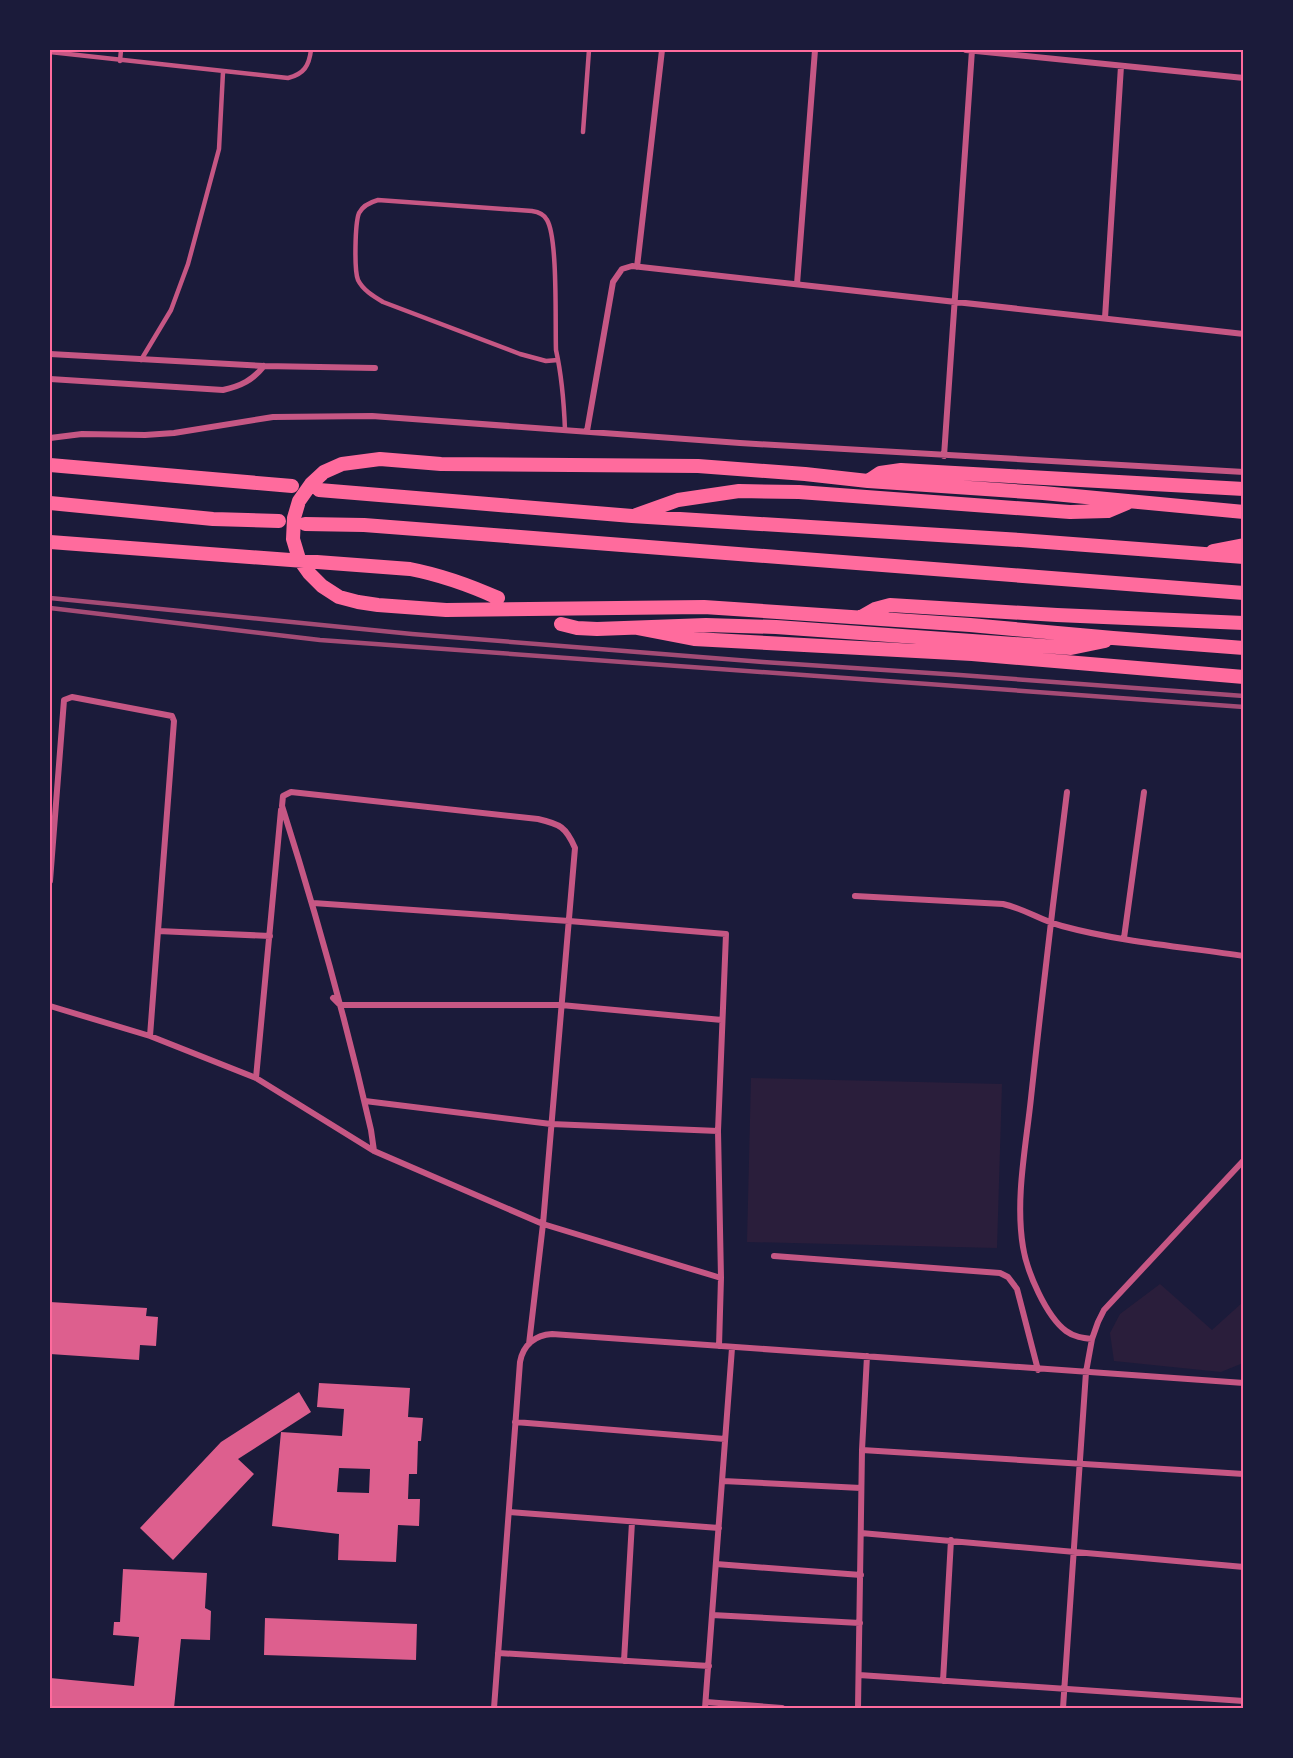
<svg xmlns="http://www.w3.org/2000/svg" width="1293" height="1758" font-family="Arial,sans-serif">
	<rect width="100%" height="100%" fill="#1b1b3a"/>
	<path fill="#2a1e3b" d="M751 1078 1002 1084 997 1248 747 1242Z
		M1160 1284 1212 1330 1243 1302V1363L1221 1372 1114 1361 1110 1333 1120 1314Z"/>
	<path fill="#dd5f8e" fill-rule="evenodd" d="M50 1302 147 1308 146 1316 158 1317 156 1346 140 1345 139 1360 50 1354Z
		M319 1383 410 1388 408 1417 423 1418 421 1441H418L417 1474H409L408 1499H420L419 1526 398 1525 396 1562 338 1560 339 1534 272 1526 281 1432 342 1436 344 1409 317 1407ZM339 1468 370 1469 369 1493 337 1492Z
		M299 1392 311 1412 238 1459 254 1474 173 1560 140 1528 221 1442Z
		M123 1569 207 1573 205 1608 211 1611 210 1640 181 1639 174 1708H50V1678L134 1686 139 1637 113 1635 114 1622H120Z
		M265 1618 417 1624 416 1660 264 1655Z"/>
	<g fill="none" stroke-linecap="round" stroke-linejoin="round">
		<path stroke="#c65784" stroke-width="4.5" d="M50 52 288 78C304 74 309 66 311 50
			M120 61 121 50
			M583 132 589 50
			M141 360 171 310 188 264 219 149 223 72
			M558 360 546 361 520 354 383 302C373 296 363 290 358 280 354 270 355 223 359 213 363 205 371 202 378 200L532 211C539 212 544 214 547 220 558 238 555 325 556 350 562 377 564 403 565 430"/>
		<path stroke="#c65784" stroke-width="6" d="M966 50 1244 78
			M637 267 662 50
			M797 284 815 50
			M1105 318 1121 66
			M50 354 264 366 375 368
			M50 379 223 390C241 386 253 380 264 366
			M587 431 613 282 622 269 632 266 1244 334
			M50 438 82 434 145 435 174 433 273 417 372 416 740 443 1244 472
			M944 456 972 50
			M1067 792C1054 894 1042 996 1031 1098 1026 1146 1015 1199 1023 1247 1027 1272 1046 1316 1066 1331 1074 1337 1083 1338 1092 1339
			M50 881 64 700 72 697 172 716 174 721 150 1036
			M855 896 1003 904C1026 909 1041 921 1062 926 1121 942 1184 947 1244 956
			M313 903 569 921 726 934 718 1131 721 1278 719 1346
			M158 931 270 936
			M1124 938 1144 792
			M333 998 340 1005H561L722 1020
			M50 1006 150 1036 256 1078 374 1151 543 1224 721 1278
			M256 1078 281 810
			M365 1101 551 1124 718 1131
			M374 1151 371 1130C346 1020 316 913 282 806L283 796 291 792 538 819C560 824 566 827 575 848L543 1224 529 1344
			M774 1256 1000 1273 1008 1277 1017 1289 1038 1370
			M515 1422 725 1439
			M862 1450 1244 1474
			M723 1481 861 1488
			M509 1512 719 1528
			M861 1533 1244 1567
			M716 1564 861 1575
			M712 1615 860 1623
			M498 1653 709 1666
			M624 1661 632 1522
			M859 1675 1244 1701
			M943 1681 951 1540
			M706 1702 782 1708
			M494 1708 520 1362C523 1345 535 1335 552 1334L1244 1383
			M705 1708 732 1348
			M858 1708 862 1450 867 1356
			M1063 1708 1086 1372 1092 1339 1098 1322 1104 1310 1244 1160"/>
		<path stroke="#ff6b9d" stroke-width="14" d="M50 465 292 486
			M868 481 880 473 901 470 1244 489
			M319 490 632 516 1020 540 1244 557
			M50 503 213 519 279 521
			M1244 512 1043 493 868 481 805 474 698 466 441 464 380 459 342 464 324 472 311 484 299 501 294 518 293 539 299 559 309 573 322 586 339 597 358 602 378 605 446 610 704 607 970 625 1113 638 1244 648
			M636 515 678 500 739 491 799 492 1070 512 1108 511 1127 503
			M305 524 364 525 1244 593
			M50 542 410 569C441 575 469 585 498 598
			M1213 551 1244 545
			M861 617 875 609 890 605 1057 615 1244 623
			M561 624 577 628 597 629 706 625 776 627 1071 648 1105 641
			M637 628 694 639 972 654 1244 677"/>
		<path stroke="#a44b75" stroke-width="4.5" d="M50 598 412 634 763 662 960 675 1244 696
			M50 608 320 640 1244 707"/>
	</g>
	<rect width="1293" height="1758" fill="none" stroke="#1b1b3a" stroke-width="102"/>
	<rect x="51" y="51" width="1191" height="1656" fill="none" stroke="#ff6b9d" stroke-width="2"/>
</svg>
